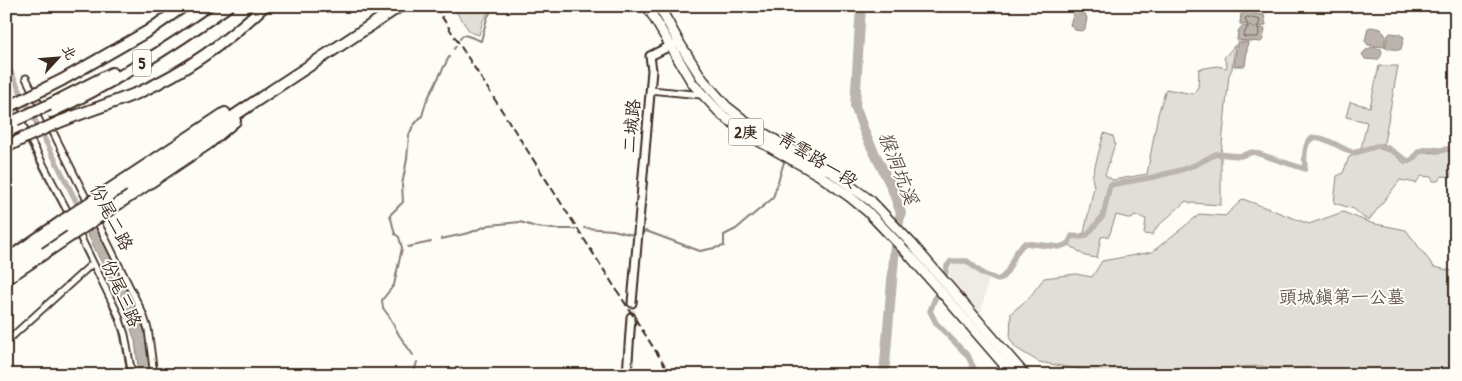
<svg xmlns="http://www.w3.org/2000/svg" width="1462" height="381" font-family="'Patrick Hand','LXGW WenKai TC',sans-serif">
	<rect width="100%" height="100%" fill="#fdfcf7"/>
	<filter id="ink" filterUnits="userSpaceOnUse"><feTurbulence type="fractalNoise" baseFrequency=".02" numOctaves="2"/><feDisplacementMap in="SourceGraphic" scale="10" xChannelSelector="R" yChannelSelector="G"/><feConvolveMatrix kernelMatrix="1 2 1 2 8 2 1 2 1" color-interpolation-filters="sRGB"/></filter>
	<g filter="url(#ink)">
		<path fill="#efece7" d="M958 263H964L989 278 980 316 948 280 951 265Z"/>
		<path fill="#e1ded7" stroke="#8e847a" d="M452 6H492L483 20 479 35 470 32Z
			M1235 45 1232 69 1229 75 1221 154V205L1191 203 1186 201 1157 227 1152 235 1144 234 1146 219 1135 215 1132 219 1116 215 1109 236 1101 237 1097 258 1085 256 1067 243 1071 237 1084 233 1094 187 1092 177 1104 133 1113 136 1115 144 1105 175 1113 180 1147 174 1158 114 1166 89 1193 94 1198 87 1199 69 1217 66 1226 68 1227 66 1224 58Z
			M1379 66H1398L1384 143 1361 149 1367 122 1346 117 1350 102 1370 107Z
			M1377 148 1393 153 1404 163H1411L1419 154 1426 152 1438 153 1455 150 1451 177 1442 176 1438 181H1433L1431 177 1421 176 1416 183 1400 180 1369 220 1364 218 1354 209 1334 203 1337 176 1343 173 1349 157Z
			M1243 199 1309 224 1343 212 1371 223 1406 230 1434 267 1456 272V375H1292L1262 366 1144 371 1122 375 1099 373 1039 362 1016 348 1010 339 1011 313 1029 298 1044 278 1076 274 1092 277 1102 261 1152 252 1200 214 1225 216Z"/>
		<path fill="#bbb4ad" stroke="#887d74" d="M1074 12 1085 14 1087 18 1085 29 1082 31 1075 30 1070 25Z
			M1246 12 1264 15 1266 25 1262 27 1240 24V22L1241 14Z
			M1242 26 1265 29 1263 39 1261 42 1237 40 1238 31Z
			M1371 27 1381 29 1386 36 1384 47 1368 45 1365 41 1368 28Z
			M1390 33 1399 34 1404 37 1401 49 1399 50 1385 48 1388 35Z
			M1237 42H1248L1245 66H1234Z
			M1372 47 1381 49C1383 53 1381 58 1377 60L1365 59 1362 54 1366 50Z
			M95 225 140 315 147 341 151 375H139L135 341 125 310 86 231Z"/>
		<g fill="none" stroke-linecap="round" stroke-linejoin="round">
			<path stroke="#6e6157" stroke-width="1" d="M1248 17 1260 20 1258 27 1259 33 1258 37H1245L1243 36 1248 26 1245 19Z"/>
			<path stroke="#887d74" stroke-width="2" d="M460 39 463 35 468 36 481 41 487 18 494 6
				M454 49 456 46
				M7 78 12 75
				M26 141 61 207
				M584 228 613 230 633 235 636 234
				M641 233 646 231 700 251 724 246V235L736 229 773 198 784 162
				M76 236 89 263
				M441 239 469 233 489 225 520 222 536 227 553 229H576
				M408 247 431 242
				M93 269 109 303 120 332 128 375
				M413 355 399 335 389 316 383 308 382 300 394 285 402 248 399 237 395 234 390 215 403 202 402 185 407 159 409 135 413 126 422 116 426 102 449 57
				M413 375 417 362"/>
			<path stroke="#bbb4ad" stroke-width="5.5" d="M6 63 81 211
				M945 276 947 266 951 261H967L983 274 998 280C1012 274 1010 254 1025 243L1059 247 1068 244 1072 236 1082 237 1087 235 1103 216 1110 185 1154 177 1181 170 1195 165 1216 154 1240 156 1253 152 1305 169C1301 119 1326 141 1353 153L1377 146 1386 147 1408 161 1413 159 1419 151 1428 149 1440 150 1456 148
				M936 296 930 311 936 323 968 356 977 375"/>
			<path stroke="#bbb4ad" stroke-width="10" d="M861 6 855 106 866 136 891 186 901 213 896 234 884 375"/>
			<path stroke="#d6d2cc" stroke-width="7" stroke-dasharray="7 3.5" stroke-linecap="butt" d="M631 317 632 303"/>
			<defs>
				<path id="minor" d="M26 78 89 204
					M650 90 702 95
					M6 93 71 218
					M95 217 143 314 148 329 154 375
					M77 230 118 314 125 335 132 375
					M6 342 93 263"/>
				<path id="tertiary" d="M632 303 652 70 650 56 670 46 680 44
					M627 375 631 317"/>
				<path id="primary" d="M647 6 693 84 722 115 757 140 819 175 850 197 867 211 911 257 1013 375
					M659 6 680 44 703 80 726 106 750 125 792 150 830 171 871 201 912 244 1025 375"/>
				<path id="motorway" d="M99 59 148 31 184 6
					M49 105 112 73
					M51 112C114 83 172 46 228 6
					M57 123C84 112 113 103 140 92 186 71 228 41 264 6
					M6 132 19 126
					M6 147 24 138
					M130 196 209 143 235 121
					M95 199 225 113
					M98 207 274 89 400 6
					M6 260 65 219
					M6 269 69 227
					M6 279 45 253"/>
			</defs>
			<use href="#minor" stroke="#3b2a1e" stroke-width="9"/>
			<use href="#tertiary" stroke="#3b2a1e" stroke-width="11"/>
			<use href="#primary" stroke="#3b2a1e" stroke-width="12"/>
			<use href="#motorway" stroke="#3b2a1e" stroke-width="14"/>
			<use href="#minor" stroke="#fdfcf7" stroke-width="5.5"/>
			<use href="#tertiary" stroke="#fdfcf7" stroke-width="7"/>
			<use href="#primary" stroke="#fdfcf7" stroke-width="9"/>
			<use href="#motorway" stroke="#fdfcf7" stroke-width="10"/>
			<path stroke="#3b2a1e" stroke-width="2" stroke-dasharray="8 4" stroke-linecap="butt" d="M435 6 671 375"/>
			<defs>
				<path id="motorway-bridge" d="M6 108 62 80 99 59
					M16 120 49 105
					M24 138 57 123
					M65 219 95 199
					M69 227 98 207
					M45 253 130 196"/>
			</defs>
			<use href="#motorway-bridge" stroke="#3b2a1e" stroke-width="14" stroke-linecap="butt"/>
			<use href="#motorway-bridge" stroke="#fdfcf7" stroke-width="10"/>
		</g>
	</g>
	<g text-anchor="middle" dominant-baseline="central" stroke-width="4" stroke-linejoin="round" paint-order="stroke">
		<g fill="#fdfcf7" stroke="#75695f" stroke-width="1">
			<rect x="133" y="49.5" width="18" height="27" rx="4"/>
			<rect x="728.5" y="118.5" width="35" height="27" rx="4"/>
		</g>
		<g font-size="16" font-weight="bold" fill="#3b2a1e">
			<text x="142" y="63">5</text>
			<text x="746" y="132">2庚</text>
		</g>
		<g font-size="18" fill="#3b2a1e" stroke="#fdfcf7">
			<text transform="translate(631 126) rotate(-85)">二城路</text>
			<text transform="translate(818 159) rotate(32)">青雲路一段</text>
			<text transform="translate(112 217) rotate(63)">份尾二路</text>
			<text transform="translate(122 293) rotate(66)">份尾三路</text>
		</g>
		<g font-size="18" fill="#64574c" stroke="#fdfcf7">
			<text x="1342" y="296">頭城鎮第一公墓</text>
		</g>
		<g font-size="19" font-style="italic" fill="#615349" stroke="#fdfcf7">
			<text transform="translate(899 168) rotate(69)">猴洞坑溪</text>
		</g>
	</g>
	<rect width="1462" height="381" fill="none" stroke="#fdfcf7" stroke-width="25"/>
	<rect x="12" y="12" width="1437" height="356" fill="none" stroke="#3b2a1e" stroke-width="2" filter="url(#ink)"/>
	<g transform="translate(58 58) rotate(64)" stroke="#fdfcf7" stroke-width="4" paint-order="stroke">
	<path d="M0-4L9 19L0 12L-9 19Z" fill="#3b2a1e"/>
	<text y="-8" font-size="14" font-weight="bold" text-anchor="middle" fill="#3b2a1e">北</text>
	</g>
</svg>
